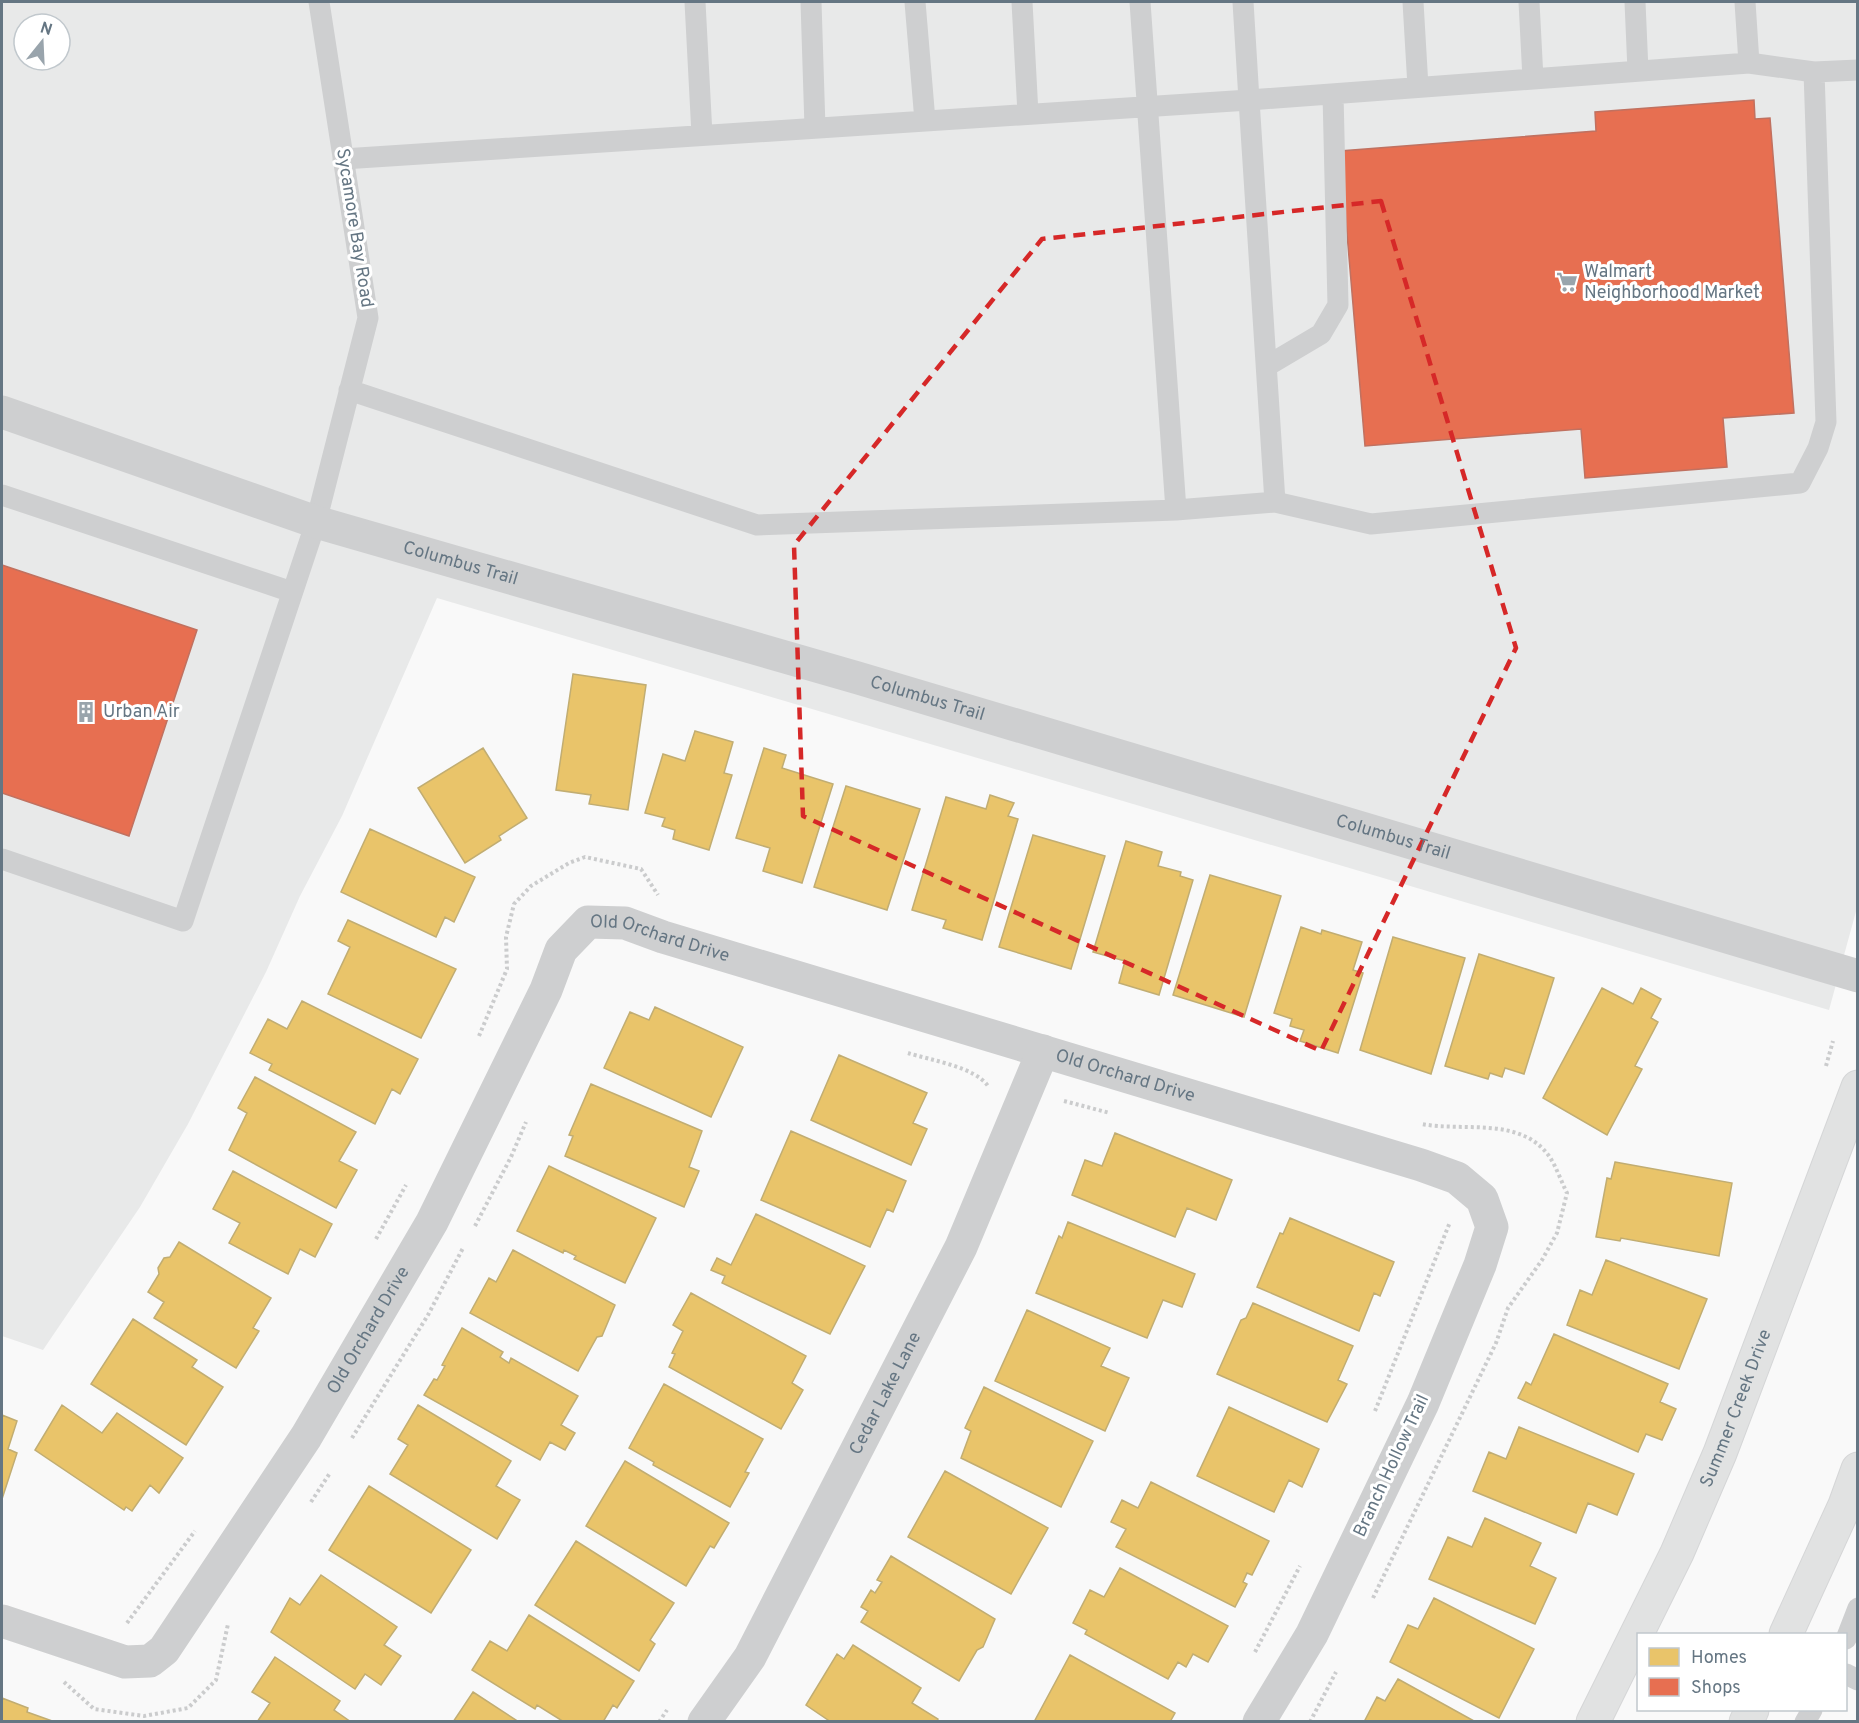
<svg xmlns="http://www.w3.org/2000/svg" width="1859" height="1723" font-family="Overpass,sans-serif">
	<rect width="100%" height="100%" fill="#f9f9f9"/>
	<path fill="#e8e9e9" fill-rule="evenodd" d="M2 2H1857L1858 904 1829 1010 437 598 342 816 300 896 266 972 188 1124 140 1207 43 1350 2 1336ZM24 24H60V60H24Z"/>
	<path fill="#e9c46a" stroke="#c1ad72" stroke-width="1.5" d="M573 674 646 685 628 810 589 804 591 795 556 790Z
		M695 731 733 742 724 773 732 775 709 850 673 839 675 830 662 826 665 818 645 813 663 754 685 761Z
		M483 748 527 818 499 836 501 840 465 863 418 788Z
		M764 748 786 755 782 768 833 784 802 883 763 871 770 848 736 838Z
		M846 786 920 809 887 910 814 887Z
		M990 795 1014 803 1008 816 1018 819 982 940 943 928 946 920 912 910 946 797 986 809Z
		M370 829 475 877 454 922 445 917 436 937 341 892Z
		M1033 835 1105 856 1071 969 999 947Z
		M1126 841 1162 852 1158 866 1181 872 1180 876 1193 880 1159 995 1119 983 1125 961 1093 952Z
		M1210 875 1281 896 1244 1017 1173 995Z
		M348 920 456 969 421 1038 328 994 350 947 338 941Z
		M1301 927 1321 934 1322 930 1362 942 1353 970 1363 973 1338 1053 1300 1041 1304 1030 1290 1026 1292 1019 1274 1013Z
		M1393 937 1465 958 1431 1074 1360 1050Z
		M1479 954 1554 978 1524 1074 1505 1068 1502 1077 1490 1073 1488 1079 1445 1066Z
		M1602 988 1633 1004 1641 988 1661 999 1651 1018 1658 1022 1635 1066 1642 1069 1607 1135 1543 1098Z
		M302 1001 418 1059 400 1094 392 1089 375 1124 269 1070 272 1064 250 1053 268 1019 287 1029Z
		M655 1007 743 1047 711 1117 604 1068 630 1012 649 1020Z
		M839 1055 927 1093 913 1123 927 1129 911 1165 811 1120Z
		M255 1077 356 1132 339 1161 357 1170 336 1208 229 1150 247 1113 238 1108Z
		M591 1084 702 1131 689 1167 699 1171 684 1207 565 1156 573 1136 569 1135Z
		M791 1131 906 1181 893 1212 887 1209 870 1247 761 1200Z
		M1115 1133 1232 1180 1216 1220 1187 1208 1175 1237 1072 1195 1085 1160 1102 1166Z
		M1615 1162 1732 1183 1719 1256 1621 1238 1620 1241 1596 1237 1607 1178 1611 1179Z
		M549 1166 656 1218 625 1283 574 1259 576 1256 564 1250 563 1253 517 1231Z
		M233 1171 332 1224 315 1257 300 1249 288 1274 229 1243 240 1223 213 1209Z
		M756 1214 865 1266 830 1334 722 1283 725 1276 711 1270 717 1258 731 1265Z
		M1290 1218 1394 1262 1380 1296 1374 1293 1359 1331 1257 1287 1280 1233 1283 1234Z
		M1068 1222 1195 1274 1182 1307 1163 1300 1147 1338 1036 1293 1059 1236 1062 1238Z
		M179 1242 271 1298 253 1328 259 1331 236 1368 154 1318 164 1302 148 1292 159 1274 158 1268 164 1258 170 1257Z
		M513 1250 615 1305 602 1336 597 1337 578 1371 470 1313 489 1278 496 1282Z
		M1606 1260 1707 1299 1679 1369 1567 1325 1580 1290 1592 1295Z
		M691 1293 806 1356 792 1383 803 1390 781 1429 669 1367 675 1354 672 1353 683 1331 673 1325Z
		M1253 1303 1353 1346 1338 1380 1347 1384 1327 1422 1217 1374 1241 1320 1246 1318Z
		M1027 1310 1110 1348 1101 1366 1129 1378 1105 1431 995 1381Z
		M133 1319 197 1360 192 1367 223 1387 186 1445 91 1384Z
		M462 1328 503 1352 500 1357 509 1363 511 1358 578 1396 561 1425 575 1433 565 1450 550 1442 540 1460 424 1395 434 1379 437 1380 445 1366 442 1365Z
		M1554 1334 1668 1384 1660 1402 1676 1409 1662 1440 1646 1434 1638 1452 1518 1398 1526 1382 1531 1385Z
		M664 1384 763 1439 745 1472 749 1473 730 1507 653 1465 654 1462 629 1448Z
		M984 1387 1093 1441 1061 1507 961 1458 971 1431 965 1428Z
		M62 1405 102 1433 117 1413 183 1458 159 1493 150 1485 132 1511 126 1507 124 1510 35 1450Z
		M418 1405 511 1461 496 1486 520 1500 497 1539 390 1474 408 1445 398 1439Z
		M1229 1407 1319 1449 1302 1487 1289 1480 1274 1512 1197 1476Z
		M2 1415 17 1421 8 1449 17 1453 2 1499Z
		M1519 1427 1634 1474 1617 1515 1588 1503 1576 1533 1473 1491 1489 1452 1506 1459Z
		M625 1461 729 1523 714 1548 710 1546 686 1586 586 1526Z
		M945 1471 1048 1528 1011 1594 908 1537Z
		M1151 1482 1269 1541 1252 1575 1247 1573 1243 1582 1247 1584 1235 1607 1116 1547 1126 1529 1111 1522 1122 1500 1138 1508Z
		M369 1486 471 1550 431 1613 329 1550Z
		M1485 1518 1541 1543 1530 1566 1556 1578 1535 1624 1429 1579 1448 1537 1472 1547Z
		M576 1541 674 1603 650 1640 655 1644 639 1671 535 1605Z
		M891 1556 995 1619 983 1647 977 1650 959 1681 861 1622 868 1611 861 1607 871 1590 875 1593 882 1582 877 1580Z
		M1120 1568 1228 1626 1208 1662 1193 1654 1186 1667 1178 1662 1168 1679 1085 1634 1087 1630 1073 1623 1090 1590 1104 1597Z
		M321 1575 397 1627 384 1645 401 1656 381 1685 365 1674 355 1689 271 1632 290 1598 300 1605Z
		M1434 1598 1534 1649 1499 1718 1390 1662 1408 1625 1418 1629Z
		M529 1615 634 1681 617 1708 613 1705 603 1722H564L537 1705 535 1709 472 1670 490 1641 507 1651Z
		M853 1645 921 1688 912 1703 938 1719 937 1722H831L806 1705 837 1654 844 1659Z
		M1070 1655 1175 1713 1170 1722H1034Z
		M275 1657 340 1701 334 1710 351 1722H257L270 1703 252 1692Z
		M1398 1679 1474 1721V1722H1364L1377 1697 1385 1701Z
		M473 1692 519 1722H453Z
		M2 1698 28 1708 27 1712 55 1722H2Z"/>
	<path fill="#e76f51" stroke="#c07160" stroke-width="1.5" d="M1754 100 1755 119 1770 118 1794 413 1723 418 1727 467 1585 478 1581 429 1365 446 1340 151 1596 131 1595 112Z
		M2 565 197 630 129 836 2 793Z"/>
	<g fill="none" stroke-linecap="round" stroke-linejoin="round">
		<defs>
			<g id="secondary">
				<path d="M1786 1634 1845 1505 1858 1469"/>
				<path id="s4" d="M1593 1722 1677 1553 1720 1453 1858 1087"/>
				<path d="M1746 1722 1752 1710"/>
			</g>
		</defs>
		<use href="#secondary" stroke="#d5d6d7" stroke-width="35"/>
		<path stroke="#cbcccd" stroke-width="4" stroke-dasharray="3 3" stroke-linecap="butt" d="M479 1036 507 969 506 937 514 904 531 886 569 863 585 857 641 869 658 895
			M908 1053C930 1060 975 1067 988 1086
			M1826 1066 1833 1041
			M1064 1101 1110 1113
			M475 1226 511 1157 526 1122
			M376 1239 406 1185
			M1375 1411 1450 1222
			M352 1438 428 1315 463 1248
			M311 1502 330 1473
			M1373 1598 1496 1343 1508 1308 1542 1260 1557 1233 1567 1193C1561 1181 1556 1166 1549 1156 1520 1116 1463 1132 1422 1124
			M127 1623 195 1531
			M1255 1652 1300 1566
			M64 1682 94 1709 144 1716 188 1708 216 1680 228 1624
			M659 1722 667 1710
			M1310 1722 1336 1672"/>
		<path stroke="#cecfd0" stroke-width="21" d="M695 2 702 135
			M811 2 815 128
			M915 2 925 121
			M1022 2 1028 114
			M1140 2 1176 510 1275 502
			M1413 2 1418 87
			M1529 2 1533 79
			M1635 2 1638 71
			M1745 2 1749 63
			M1814 72 1826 422 1818 448 1800 483 1371 524 1275 502 1249 100 1749 63 1814 72 1858 70
			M343 159 1249 100 1243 2
			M1267 366 1321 334 1338 305 1333 94
			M349 390 757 525 1176 510
			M2 495 292 592
			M2 859 183 921 316 522 368 318 319 2
			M1846 1639 1858 1608
			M1846 1674 1858 1680
			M1805 1722 1812 1710"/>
		<g stroke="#cecfd0" stroke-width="33">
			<path id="s1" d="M2 1621 125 1662 150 1661 164 1650 306 1437 432 1222 546 990 561 950 588 922 625 923 663 937 1421 1165 1457 1178 1482 1199 1492 1227 1480 1265 1423 1403 1312 1634 1259 1722"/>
			<path id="s2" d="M704 1722 750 1657 961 1247 1043 1051"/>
		</g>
		<path stroke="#cecfd0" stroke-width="33" id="s3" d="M2 412 316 522 858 678 1858 976"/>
		<use href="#secondary" stroke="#e1e2e2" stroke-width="33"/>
	</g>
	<path fill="none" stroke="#d62828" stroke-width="4.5" stroke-dasharray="12 8" stroke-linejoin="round" d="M1381 201 1516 648 1321 1051 803 816 794 545 1042 239Z"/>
	<defs>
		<symbol id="supermarket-bare" viewBox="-9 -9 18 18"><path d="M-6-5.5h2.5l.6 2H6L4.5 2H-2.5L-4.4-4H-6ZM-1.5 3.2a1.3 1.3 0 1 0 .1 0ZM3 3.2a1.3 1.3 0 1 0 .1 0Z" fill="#99a4ac" stroke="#fff" stroke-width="2.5" paint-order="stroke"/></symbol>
		<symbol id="building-bare" viewBox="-9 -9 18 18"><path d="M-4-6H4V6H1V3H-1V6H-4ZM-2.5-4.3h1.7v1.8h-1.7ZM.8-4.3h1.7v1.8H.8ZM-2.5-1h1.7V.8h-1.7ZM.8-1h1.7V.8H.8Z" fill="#99a4ac" stroke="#fff" stroke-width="2.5" paint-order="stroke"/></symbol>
	</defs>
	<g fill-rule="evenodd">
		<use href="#supermarket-bare" x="1552" y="267" width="30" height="30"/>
		<use href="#building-bare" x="71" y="697" width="30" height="30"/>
	</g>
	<g text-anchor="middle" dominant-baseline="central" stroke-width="6" stroke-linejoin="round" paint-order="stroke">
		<g font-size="18" fill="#657683" stroke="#fff">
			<text transform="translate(354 228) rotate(81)">Sycamore Bay Road</text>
			<text stroke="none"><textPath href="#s3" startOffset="483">Columbus Trail</textPath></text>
			<text stroke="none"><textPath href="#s3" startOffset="969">Columbus Trail</textPath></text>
			<text stroke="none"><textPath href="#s3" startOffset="1455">Columbus Trail</textPath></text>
			<text stroke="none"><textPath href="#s1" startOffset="1092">Old Orchard Drive</textPath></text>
			<text stroke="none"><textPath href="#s1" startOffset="1578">Old Orchard Drive</textPath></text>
			<text stroke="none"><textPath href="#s1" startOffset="552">Old Orchard Drive</textPath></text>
			<text stroke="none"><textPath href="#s2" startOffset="376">Cedar Lake Lane</textPath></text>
			<text stroke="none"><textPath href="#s4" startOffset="345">Summer Creek Drive</textPath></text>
			<text transform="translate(1392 1466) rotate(-65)">Branch Hollow Trail</text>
		</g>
		<g font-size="18" fill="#657683" stroke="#fff" text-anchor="start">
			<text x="1584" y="272">Walmart<tspan x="1584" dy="21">Neighborhood Market</tspan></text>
			<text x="103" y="712">Urban Air</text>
		</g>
	</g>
	<rect width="1859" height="1723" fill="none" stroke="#657683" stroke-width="6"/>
	<rect x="1637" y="1633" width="210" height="78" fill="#ffffff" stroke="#c1c8cd" stroke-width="1.5"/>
	<rect x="1649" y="1648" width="30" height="18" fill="#e9c46a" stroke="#c1c8cd" stroke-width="1.5"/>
	<text x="1691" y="1663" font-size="18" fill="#657683">Homes</text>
	<rect x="1649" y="1678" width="30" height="18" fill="#e76f51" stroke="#c1c8cd" stroke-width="1.5"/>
	<text x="1691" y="1693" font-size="18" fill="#657683">Shops</text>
	<g transform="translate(42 42) rotate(18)"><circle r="28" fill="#ffffff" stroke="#c1c8cd" stroke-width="1.5"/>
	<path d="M0-4.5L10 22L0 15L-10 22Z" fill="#99a4ac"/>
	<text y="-9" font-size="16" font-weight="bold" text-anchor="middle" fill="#657683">N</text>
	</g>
</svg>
